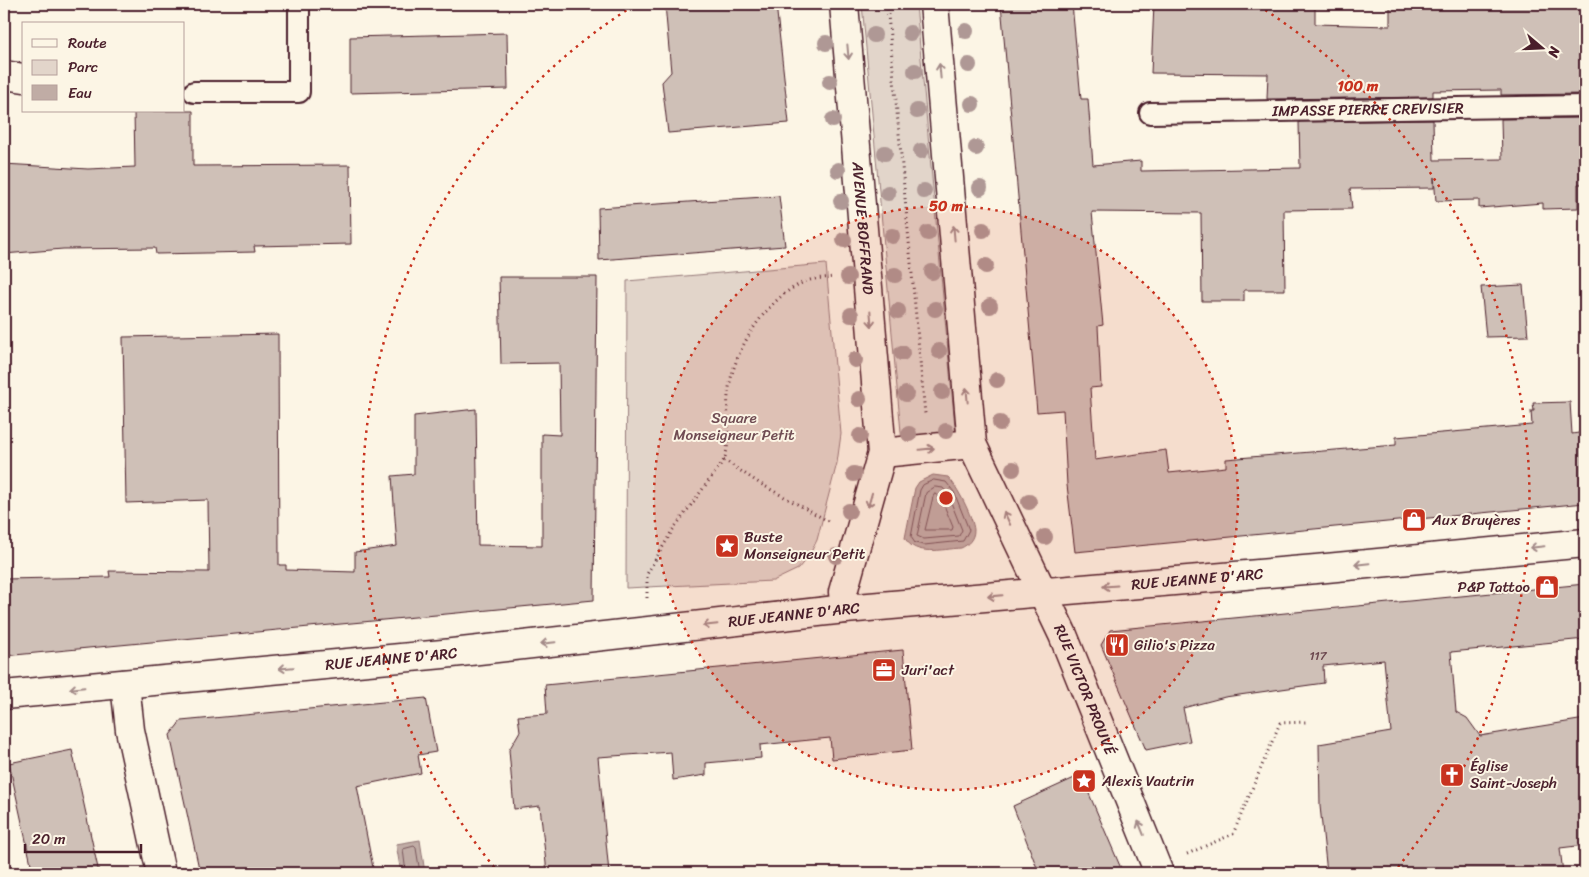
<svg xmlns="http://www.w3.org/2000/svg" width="1589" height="877" font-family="Sriracha,sans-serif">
	<rect width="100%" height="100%" fill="#fcf5e5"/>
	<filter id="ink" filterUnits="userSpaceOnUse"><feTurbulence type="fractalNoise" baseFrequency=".02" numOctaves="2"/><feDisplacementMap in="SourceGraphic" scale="10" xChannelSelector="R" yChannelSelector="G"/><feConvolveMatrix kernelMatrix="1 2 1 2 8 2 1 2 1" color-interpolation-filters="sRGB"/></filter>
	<g filter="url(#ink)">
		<path fill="#e2d5ca" stroke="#967a7a" d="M862 4H916L956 438 902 443Z
			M826 264 841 434 837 463 817 540 810 554 798 569 773 581 626 588 627 281Z"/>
		<path fill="#c0aca5" stroke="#917474" d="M933 475 948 477C957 486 973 517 974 530 974 539 968 545 961 548 942 549 915 557 905 538L915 488 919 482Z
			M420 840 425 873H401L396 844Z"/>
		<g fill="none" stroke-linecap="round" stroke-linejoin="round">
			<path stroke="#79575c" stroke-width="1" d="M934 480 946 482 954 492 969 530 963 541 924 545 915 543 911 537 920 490 923 485Z
				M935 487 943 488 948 495 962 530 959 536 924 539 917 536 926 493Z
				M935 494 941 498 953 527 952 530H925L933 497Z
				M406 873 403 849 414 846 416 848 420 873"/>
		</g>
		<path fill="#cfc0b7" stroke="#4a1f2b" d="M665 4H776L789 123 668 133 662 82 671 72Z
			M1001 4H1072L1081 99H1088L1093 165 1141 161V171L1300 168 1299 122 1433 120 1434 160 1502 159 1501 119 1585 118V184H1578V208L1543 209V203L1479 208V200L1436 201 1434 177V188L1350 189 1352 209 1284 210 1285 290H1244V301H1202L1201 213 1092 212 1103 325 1098 326 1101 387 1090 388 1095 460 1166 450 1169 473 1226 467V459L1396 445V437L1532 425 1531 411H1534L1533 403 1570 402 1572 434 1585 432V503L1075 552 1067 485 1063 410 1037 412Z
			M1154 4H1315V24L1390 26V4H1585V94L1501 95V90L1433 91V97L1267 99 1268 74 1151 73Z
			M507 33 508 89 350 93V37Z
			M134 111H193V166L350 165 351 244 254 246 255 252 156 254 155 248 63 249 4 254V164L88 169 135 167Z
			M779 196 785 246 599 260 598 208Z
			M499 277H597L594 600 4 656V579L110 577 109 571 209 572 208 500 126 503 123 337 278 334 279 565H286V570L355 572V552L397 546 392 476 414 474V416L476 409 478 545 542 546V434L560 435 559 363 501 364Z
			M1523 285 1528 336 1486 337 1481 287Z
			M1585 584V639L1451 652 1456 712 1467 718 1480 736 1585 719V845L1560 848 1563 873H1327L1320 806 1319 744 1391 732 1384 660 1323 666 1324 683 1225 697 1183 708 1190 741 1146 750 1101 645 1110 630Z
			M903 650 912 750 832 759 830 738 760 745 761 758 706 763V775L673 780 671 752 598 757 609 873H547L540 806 514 809 509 750 520 731 518 716 547 714 545 685Z
			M426 698 436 752 418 755 421 773 357 786 374 873H200L170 735 181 721Z
			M72 750 99 873H33L9 763Z
			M1081 775 1123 873H1039L1013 806Z"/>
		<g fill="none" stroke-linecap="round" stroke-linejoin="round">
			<defs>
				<g id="lane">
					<path d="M194 92H299V4"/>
					<path id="s1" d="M1150 113 1585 106"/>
				</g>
				<g id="street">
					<path id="s2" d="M844 4 882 453 843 592 845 609"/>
					<path id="s3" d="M934 4 972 444 1063 635 1159 873"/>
					<path d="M4 75 24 78"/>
					<path d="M882 453 972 444"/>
					<path d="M125 684 130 730 161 873"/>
				</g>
				<g id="secondary">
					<path id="s4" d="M4 695 443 654 845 609 1316 569 1585 543"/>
				</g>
			</defs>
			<use href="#lane" stroke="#4a1f2b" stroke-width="24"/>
			<use href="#street" stroke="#4a1f2b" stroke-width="31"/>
			<use href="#secondary" stroke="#4a1f2b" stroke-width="31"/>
			<path stroke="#4a1f2b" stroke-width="3" stroke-dasharray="1 4" stroke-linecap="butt" d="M887 4 925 414
				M724 460 759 483 828 521
				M647 598V574L672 531 724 460C732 438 726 418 728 396 731 354 766 296 807 281 815 278 825 278 834 277
				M1187 854 1233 834 1280 723 1306 722"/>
			<use href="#lane" stroke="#fcf5e5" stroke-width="20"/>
			<use href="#street" stroke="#fcf5e5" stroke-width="28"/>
			<use href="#secondary" stroke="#fcf5e5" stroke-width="28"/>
		</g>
		<g fill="#af9895">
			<circle cx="966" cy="31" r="8"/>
			<circle cx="910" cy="33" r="8"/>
			<circle cx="874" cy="35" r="8"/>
			<circle cx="826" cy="43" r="8"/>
			<circle cx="969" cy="65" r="8"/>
			<circle cx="915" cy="71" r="8"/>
			<circle cx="830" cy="82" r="8"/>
			<circle cx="972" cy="104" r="8"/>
			<circle cx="917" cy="111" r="8"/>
			<circle cx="833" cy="120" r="8"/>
			<circle cx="976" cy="148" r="8"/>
			<circle cx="921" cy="151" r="8"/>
			<circle cx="885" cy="153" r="8"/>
			<circle cx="838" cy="170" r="8"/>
			<circle cx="980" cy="188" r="8"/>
			<circle cx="924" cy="191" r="8"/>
			<circle cx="888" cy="193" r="8"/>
			<circle cx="841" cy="201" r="8"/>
			<circle cx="983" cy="230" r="8"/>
			<circle cx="928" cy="233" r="8"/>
			<circle cx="892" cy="236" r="8"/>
			<circle cx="844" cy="240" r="8"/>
			<circle cx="986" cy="266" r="8"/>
			<circle cx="932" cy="272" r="8"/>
			<circle cx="895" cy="275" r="8"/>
			<circle cx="848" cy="277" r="8"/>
			<circle cx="990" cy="306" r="8"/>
			<circle cx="935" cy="309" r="8"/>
			<circle cx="898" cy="311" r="8"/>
			<circle cx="851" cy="315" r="8"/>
			<circle cx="939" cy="351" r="8"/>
			<circle cx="902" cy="353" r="8"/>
			<circle cx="855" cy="360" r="8"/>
			<circle cx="997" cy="380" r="8"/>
			<circle cx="942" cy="392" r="8"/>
			<circle cx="906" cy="394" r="8"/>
			<circle cx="859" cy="399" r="8"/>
			<circle cx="1000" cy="423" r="8"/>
			<circle cx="946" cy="431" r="8"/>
			<circle cx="909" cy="434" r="8"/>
			<circle cx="860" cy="436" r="8"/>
			<circle cx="1013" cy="469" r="8"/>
			<circle cx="854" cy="474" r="8"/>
			<circle cx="1029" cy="502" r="8"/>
			<circle cx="849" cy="511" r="8"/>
			<circle cx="1045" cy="537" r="8"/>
			<circle cx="836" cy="556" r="8"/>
		</g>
		<defs><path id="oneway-shaft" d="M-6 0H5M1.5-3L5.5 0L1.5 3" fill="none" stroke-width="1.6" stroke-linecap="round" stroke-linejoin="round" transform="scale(1.25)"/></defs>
		<g stroke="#a38a88">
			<use href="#oneway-shaft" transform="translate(848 52) rotate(85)"/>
			<use href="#oneway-shaft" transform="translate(940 71) rotate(-95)"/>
			<use href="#oneway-shaft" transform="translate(954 233) rotate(-95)"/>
			<use href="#oneway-shaft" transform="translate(871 319) rotate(85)"/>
			<use href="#oneway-shaft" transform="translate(967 395) rotate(-95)"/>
			<use href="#oneway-shaft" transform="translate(927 449) rotate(-6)"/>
			<use href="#oneway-shaft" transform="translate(870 500) rotate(106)"/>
			<use href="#oneway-shaft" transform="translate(1007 518) rotate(-115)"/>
			<use href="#oneway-shaft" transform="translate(1537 547) rotate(174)"/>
			<use href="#oneway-shaft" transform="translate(1362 564) rotate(174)"/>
			<use href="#oneway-shaft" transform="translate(1110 586) rotate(176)"/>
			<use href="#oneway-shaft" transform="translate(995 596) rotate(175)"/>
			<use href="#oneway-shaft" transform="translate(710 625) rotate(174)"/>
			<use href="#oneway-shaft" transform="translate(548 643) rotate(174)"/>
			<use href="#oneway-shaft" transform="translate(286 668) rotate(175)"/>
			<use href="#oneway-shaft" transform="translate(77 688) rotate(174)"/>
			<use href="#oneway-shaft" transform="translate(1141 828) rotate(-112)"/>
		</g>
	</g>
	<circle cx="946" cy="498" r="292" fill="#c8321e" fill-opacity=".12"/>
	<g fill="none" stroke="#c8321e" stroke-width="2.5" stroke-dasharray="2.5 5">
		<circle cx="946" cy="498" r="292"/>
		<path d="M499 873A583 583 0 0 1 633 6M1259 6A583 583 0 0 1 1393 873"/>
	</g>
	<defs>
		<symbol id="shop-square" viewBox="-11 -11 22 22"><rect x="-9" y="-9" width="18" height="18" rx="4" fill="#c8321e" stroke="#fcf5e5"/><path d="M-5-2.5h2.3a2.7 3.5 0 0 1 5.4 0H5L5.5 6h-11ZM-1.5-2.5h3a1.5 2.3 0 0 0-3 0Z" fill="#fff"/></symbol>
		<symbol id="sight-square" viewBox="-11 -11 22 22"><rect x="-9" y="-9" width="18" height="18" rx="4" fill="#c8321e" stroke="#fcf5e5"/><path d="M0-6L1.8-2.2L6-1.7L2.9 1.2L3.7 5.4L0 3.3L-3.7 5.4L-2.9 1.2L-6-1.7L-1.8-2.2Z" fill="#fff"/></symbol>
		<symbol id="restaurant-square" viewBox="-11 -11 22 22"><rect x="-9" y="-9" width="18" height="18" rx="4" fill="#c8321e" stroke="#fcf5e5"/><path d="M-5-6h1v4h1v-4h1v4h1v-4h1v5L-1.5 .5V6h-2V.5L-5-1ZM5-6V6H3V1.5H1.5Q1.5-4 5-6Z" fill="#fff"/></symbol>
		<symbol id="office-square" viewBox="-11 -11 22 22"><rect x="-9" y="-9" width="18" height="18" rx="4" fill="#c8321e" stroke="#fcf5e5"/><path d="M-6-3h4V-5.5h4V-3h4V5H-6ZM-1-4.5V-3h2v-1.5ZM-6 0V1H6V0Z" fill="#fff"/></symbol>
		<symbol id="church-square" viewBox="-11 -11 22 22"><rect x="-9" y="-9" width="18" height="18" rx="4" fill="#c8321e" stroke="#fcf5e5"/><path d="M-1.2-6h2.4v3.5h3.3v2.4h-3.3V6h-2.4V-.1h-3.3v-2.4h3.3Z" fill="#fff"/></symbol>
	</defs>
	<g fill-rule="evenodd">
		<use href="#shop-square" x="1400" y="506" width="28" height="28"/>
		<use href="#sight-square" x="713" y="532" width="28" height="28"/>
		<use href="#shop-square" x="1533" y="573" width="28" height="28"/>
		<use href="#restaurant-square" x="1103" y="631" width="28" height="28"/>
		<use href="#office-square" x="870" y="656" width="28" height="28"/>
		<use href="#church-square" x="1438" y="761" width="28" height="28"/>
		<use href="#sight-square" x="1070" y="767" width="28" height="28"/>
	</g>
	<g text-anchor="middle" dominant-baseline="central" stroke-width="4" stroke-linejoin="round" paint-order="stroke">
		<g font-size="12" fill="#6b474e">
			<text x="1318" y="656">117</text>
		</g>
		<g font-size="15" fill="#4a1f2b" stroke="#fcf5e5">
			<text stroke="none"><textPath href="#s1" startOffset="218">IMPASSE PIERRE CREVISIER</textPath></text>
			<text stroke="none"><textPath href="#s2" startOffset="225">AVENUE BOFFRAND</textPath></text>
			<text stroke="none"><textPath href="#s4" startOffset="1199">RUE JEANNE D'ARC</textPath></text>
			<text stroke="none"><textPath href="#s4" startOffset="794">RUE JEANNE D'ARC</textPath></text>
			<text stroke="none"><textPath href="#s4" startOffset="389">RUE JEANNE D'ARC</textPath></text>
			<text stroke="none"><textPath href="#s3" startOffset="712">RUE VICTOR PROUVÉ</textPath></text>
		</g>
		<g font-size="15" fill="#704c53" stroke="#fcf5e5">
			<text x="734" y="418">Square<tspan x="734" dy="17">Monseigneur Petit</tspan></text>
		</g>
		<g font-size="15" fill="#4a1f2b" stroke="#fcf5e5" text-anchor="start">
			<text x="1432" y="520">Aux Bruyères</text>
			<text x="744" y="537">Buste<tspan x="744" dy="17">Monseigneur Petit</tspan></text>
			<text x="1530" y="587" text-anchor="end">P&amp;P Tattoo</text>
			<text x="1134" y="645">Gilio's Pizza</text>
			<text x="902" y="670">Juri'act</text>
			<text x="1470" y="766">Église<tspan x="1470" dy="17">Saint-Joseph</tspan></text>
			<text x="1102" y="781">Alexis Vautrin</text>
		</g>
	</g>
	<circle cx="946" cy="498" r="8" fill="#c8321e" stroke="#fcf5e5" stroke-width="2.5"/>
	<g font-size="15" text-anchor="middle" font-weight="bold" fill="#c8321e" stroke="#fcf5e5" stroke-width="4" stroke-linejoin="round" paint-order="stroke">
		<text x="1358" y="91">100 m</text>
		<text x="946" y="211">50 m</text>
	</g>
	<rect width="1589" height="877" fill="none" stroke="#fcf5e5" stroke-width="20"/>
	<rect x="10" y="10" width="1569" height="857" fill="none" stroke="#4a1f2b" stroke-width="2" filter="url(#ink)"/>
	<rect x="22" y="22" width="162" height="90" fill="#fcf5e5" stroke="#b59f9b"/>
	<rect x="32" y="39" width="25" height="8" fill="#fcf5e5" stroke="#b59f9b"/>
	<text x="68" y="48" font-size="15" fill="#4a1f2b">Route</text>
	<rect x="32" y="60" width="25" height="15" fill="#e2d5ca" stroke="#b59f9b"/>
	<text x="68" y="72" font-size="15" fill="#4a1f2b">Parc</text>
	<rect x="32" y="85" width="25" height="15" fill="#c0aca5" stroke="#b59f9b"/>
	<text x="68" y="98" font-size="15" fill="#4a1f2b">Eau</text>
	<g transform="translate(1542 48) rotate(109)" stroke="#fcf5e5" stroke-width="4" paint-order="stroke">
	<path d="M0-4L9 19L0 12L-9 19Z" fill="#4a1f2b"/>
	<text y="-8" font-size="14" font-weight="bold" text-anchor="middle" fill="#4a1f2b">N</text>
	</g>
	<path d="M25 844v8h116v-8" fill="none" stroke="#4a1f2b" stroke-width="2.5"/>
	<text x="32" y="844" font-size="15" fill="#4a1f2b" stroke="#fcf5e5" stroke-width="4" paint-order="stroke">20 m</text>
</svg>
